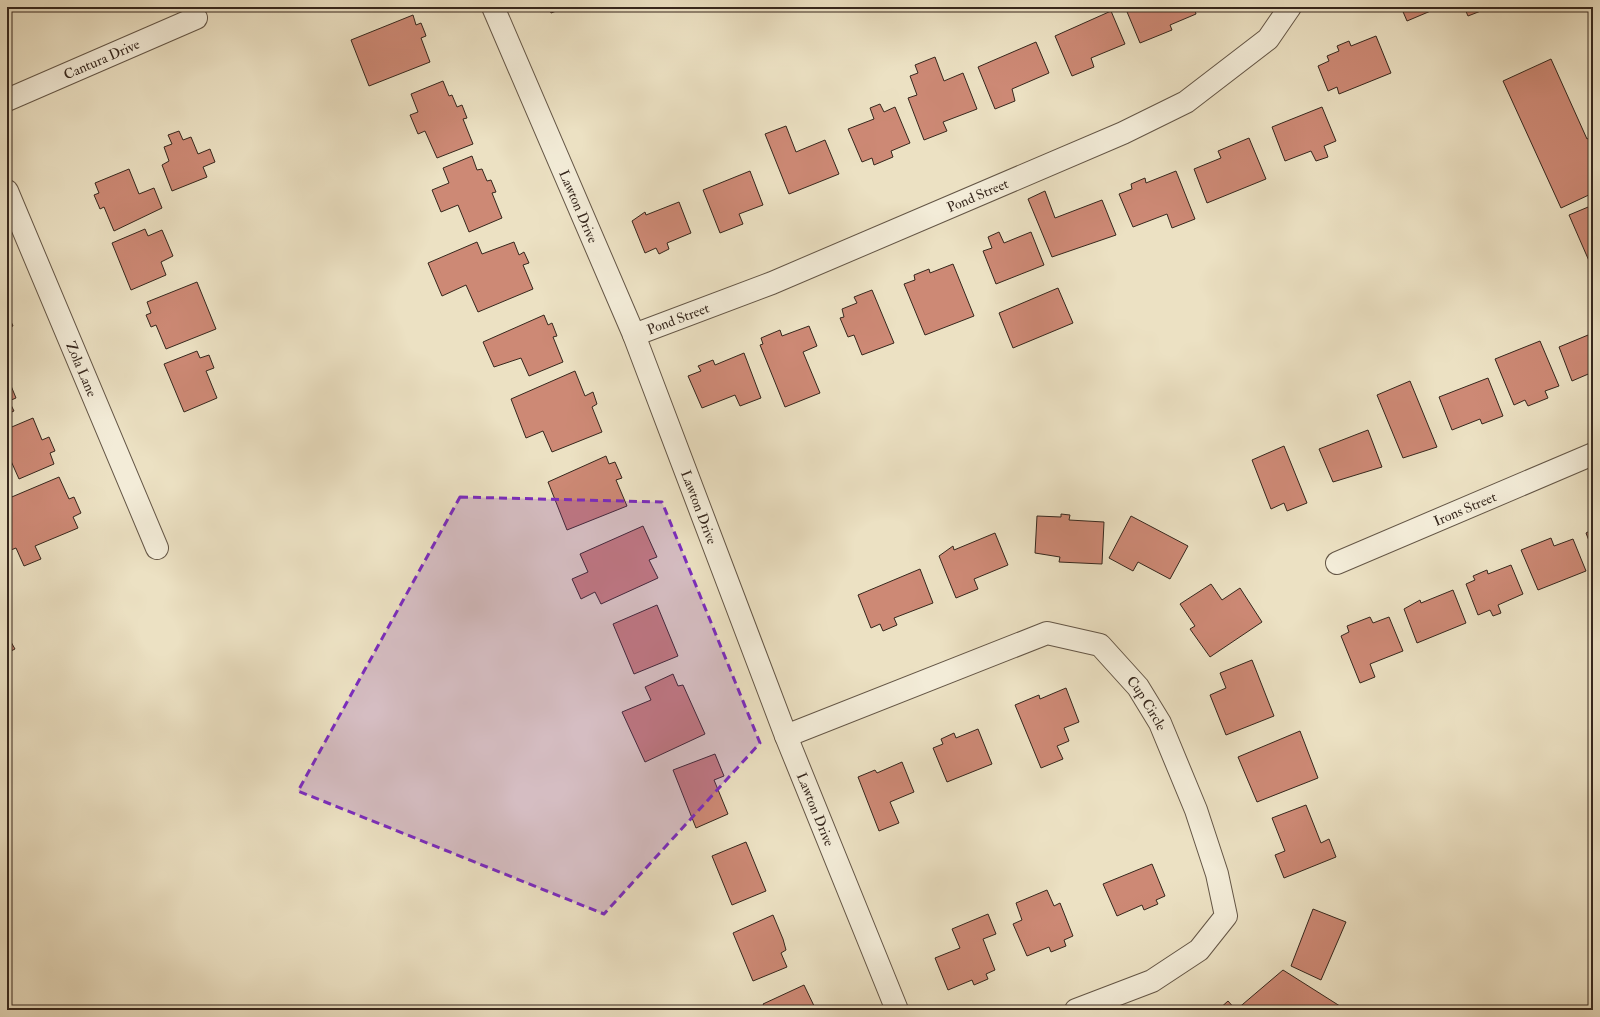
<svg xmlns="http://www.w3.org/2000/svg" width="1600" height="1017" font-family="'IM FELL Double Pica',serif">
	<rect width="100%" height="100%" fill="#ece1c3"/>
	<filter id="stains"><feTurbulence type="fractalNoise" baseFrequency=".005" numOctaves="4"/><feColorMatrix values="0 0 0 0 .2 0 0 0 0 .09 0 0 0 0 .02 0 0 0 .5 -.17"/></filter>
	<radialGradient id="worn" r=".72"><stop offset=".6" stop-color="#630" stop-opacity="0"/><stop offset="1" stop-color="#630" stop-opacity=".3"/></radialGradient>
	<path fill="#cd8975" stroke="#36271d" d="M549 7H567L551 13Z
		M1125 7H1194L1196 14 1170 25 1172 30 1140 43Z
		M1401 7H1432L1433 10 1407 21Z
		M1464 7H1491L1468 16Z
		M1111 11 1125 44 1091 58 1094 67 1072 76 1055 36Z
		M413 15 416 25 421 23 425 33 426 36 421 38 430 62 369 86 351 40Z
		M1376 36 1391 73 1339 94 1337 87 1328 91 1318 66 1329 61 1327 56 1339 51 1337 46 1349 41 1351 46Z
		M1036 42 1049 73 1012 89 1015 101 995 109 978 67Z
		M935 57 944 81 963 73 977 109 943 122 947 131 924 140 908 98 917 95 910 76 918 73 915 65Z
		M1551 59 1587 139 1593 136V193L1561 208 1503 81Z
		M443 81 449 96 452 95 457 107 462 105 467 118 463 119 473 144 437 158 425 131 418 134 410 115 418 112 411 94Z
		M880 104 884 112 895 107 910 143 891 151 893 157 874 165 872 158 862 162 848 129 874 119 870 108Z
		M1322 107 1336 141 1324 146 1328 157 1316 161 1311 151 1285 161 1272 127Z
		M786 126 796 152 825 140 839 174 789 194 765 134Z
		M179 131 183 140 191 137 198 154 210 149 215 162 203 167 207 177 172 191 162 165 169 161 164 147 172 144 168 135Z
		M1249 138 1266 179 1207 203 1194 169 1221 158 1218 151Z
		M472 156 477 170 482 169 487 181 491 180 496 192 492 193 502 218 469 232 458 205 441 212 432 190 449 183 443 168Z
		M129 169 139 194 154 188 162 208 114 231 104 207 100 209 94 195 99 193 95 183Z
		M750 171 763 205 739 214 743 224 720 233 703 190Z
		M1176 171 1195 219 1172 228 1167 214 1133 227 1119 194 1132 189 1131 184 1145 178 1146 183Z
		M1045 191 1055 218 1102 200 1116 235 1052 257 1028 199Z
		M679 202 691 233 667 243 669 249 659 254 656 248 645 253 632 221 645 212 646 215Z
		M1593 205V270L1569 215Z
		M145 229 148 236 162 230 173 256 161 262 166 275 131 290 112 243Z
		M999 232 1004 243 1031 232 1044 265 996 284 983 251 992 248 988 237Z
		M477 242 482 254 514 242 519 255 524 252 529 263 523 265 533 289 478 312 466 285 442 296 428 263Z
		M953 264 974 316 925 335 904 284 915 280 914 275 929 269 930 273Z
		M197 282 216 329 166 349 156 325 151 327 146 315 151 313 147 302Z
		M1058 288 1073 323 1013 348 999 313Z
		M872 290 894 343 862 355 854 335 848 337 840 318 844 317 842 309 857 303 854 297Z
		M7 313 13 326 7 328Z
		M544 315 548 325 552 323 557 336 553 337 563 362 529 376 521 358 494 367 483 342Z
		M809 326 817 346 803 352 820 393 785 407 760 345 763 344 761 338 780 330 782 336Z
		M1593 333V372L1572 381 1559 347Z
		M1540 341 1559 386 1545 391 1548 398 1528 406 1525 400 1514 405 1495 359Z
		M197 351 200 358 209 355 214 368 206 371 217 398 184 412 164 364Z
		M744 353 761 398 740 406 735 395 702 408 688 376 701 371 698 366 713 360 715 365Z
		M575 371 585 396 593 392 597 404 592 407 602 432 552 452 543 431 526 438 511 399Z
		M7 376 16 398 9 401 14 411 7 414Z
		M1488 378 1503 416 1482 424 1480 419 1452 430 1439 397Z
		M1410 381 1437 447 1403 458 1377 395Z
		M33 418 42 440 49 437 55 451 50 453 54 464 19 479 7 452V429Z
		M1368 430 1382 467 1333 482 1319 449Z
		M1284 446 1307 503 1287 511 1284 503 1271 509 1252 460Z
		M606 456 609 464 615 462 622 478 616 480 627 506 567 530 548 482Z
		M59 477 69 499 74 497 81 513 73 517 78 528 35 546 41 559 24 566 16 548 11 550 7 539V499Z
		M1061 514 1070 515 1069 520 1104 522 1102 564 1059 562 1060 557 1035 553 1037 516 1061 517Z
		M1131 516 1188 546 1170 579 1138 562 1133 571 1109 558Z
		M643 526 657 557 649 560 658 578 601 604 595 592 581 599 572 579 588 572 580 554Z
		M1593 529V551L1586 533Z
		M995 533 1008 565 974 579 978 589 956 598 939 556 953 546 954 550Z
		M1551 538 1554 546 1573 539 1586 571 1538 590 1521 550Z
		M1511 565 1523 594 1498 605 1501 613 1493 616 1490 610 1478 615 1466 584 1475 580 1473 576 1487 570 1488 574Z
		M920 569 933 603 894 618 897 625 883 631 880 624 871 628 858 595Z
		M1211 584 1222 600 1240 588 1262 622 1210 657 1190 629 1195 626 1180 604Z
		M1453 590 1466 623 1417 643 1404 609 1420 600 1421 603Z
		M657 605 678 656 634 674 613 624Z
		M1370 617 1373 623 1389 617 1403 651 1370 664 1375 677 1360 683 1341 636 1349 632 1347 626Z
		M7 635 15 649 7 653Z
		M1252 660 1274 716 1226 735 1210 695 1226 688 1220 673Z
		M673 674 678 686 683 685 705 734 645 762 622 712 651 700 645 687Z
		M1066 688 1079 722 1064 728 1069 741 1057 746 1063 759 1041 768 1015 705 1039 695 1040 699Z
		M978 729 992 764 947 782 933 748 943 744 941 739 954 733 956 738Z
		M1300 731 1318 778 1257 802 1238 757Z
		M715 754 724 776 714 780 728 814 696 828 673 770Z
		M902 762 914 792 890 802 899 823 879 831 858 777 875 770 877 773Z
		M1306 805 1321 843 1329 839 1336 857 1284 878 1275 855 1285 851 1272 818Z
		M746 842 766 891 732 905 712 856Z
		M1152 864 1165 896 1156 900 1158 904 1144 910 1142 905 1117 916 1103 884Z
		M1047 890 1054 906 1060 903 1073 936 1064 940 1066 946 1051 952 1049 947 1027 956 1013 924 1022 920 1016 903Z
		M1313 909 1346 922 1321 980 1291 966Z
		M988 914 996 934 983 939 995 970 986 974 988 979 974 985 972 980 948 990 935 958 960 948 952 929Z
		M773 915 783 939 786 950 781 953 787 967 753 981 733 933Z
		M1283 970 1343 1008 1340 1010H1236Z
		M804 985 816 1010H766L763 1004Z
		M1228 1001 1236 1010H1218Z"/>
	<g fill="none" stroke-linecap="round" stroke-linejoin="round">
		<defs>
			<g id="street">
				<path id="s1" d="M493 7 634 335 786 736 897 1010"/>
				<path id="s2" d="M7 100 196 18"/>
				<path id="s3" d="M7 191 157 548"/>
				<path id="s4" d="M634 335 772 283 1123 133 1186 102 1268 39 1290 7"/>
				<path id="s5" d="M1337 563 1593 454"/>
				<path id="s6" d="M786 736 1047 633 1100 645 1138 687 1160 723 1196 810 1217 874 1226 916 1199 950 1152 981 1076 1010"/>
			</g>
		</defs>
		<use href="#street" stroke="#645646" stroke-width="24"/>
		<use href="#street" stroke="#f3ecd8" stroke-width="22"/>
	</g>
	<path fill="#7b2cbf" fill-opacity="0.2" stroke="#7b2cbf" stroke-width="3" stroke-dasharray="8 5" stroke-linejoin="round" d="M460 497 662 502 760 743 604 914 298 791Z"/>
	<g text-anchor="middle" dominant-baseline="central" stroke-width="3" stroke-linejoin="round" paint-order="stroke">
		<g font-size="14" fill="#36271d" stroke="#f3ecd8">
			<text stroke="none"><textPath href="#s2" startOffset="103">Cantura Drive</textPath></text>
			<text stroke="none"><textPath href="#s4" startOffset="371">Pond Street</textPath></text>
			<text stroke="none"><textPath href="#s1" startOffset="217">Lawton Drive</textPath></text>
			<text stroke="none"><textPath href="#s4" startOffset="47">Pond Street</textPath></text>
			<text stroke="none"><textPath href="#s3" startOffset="193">Zola Lane</textPath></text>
			<text stroke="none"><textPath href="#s1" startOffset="541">Lawton Drive</textPath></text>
			<text stroke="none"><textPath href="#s5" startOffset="139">Irons Street</textPath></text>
			<text stroke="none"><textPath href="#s6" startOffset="410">Cup Circle</textPath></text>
			<text stroke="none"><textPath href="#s1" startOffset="865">Lawton Drive</textPath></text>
		</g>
	</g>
	<rect width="1600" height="1017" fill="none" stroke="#ece1c3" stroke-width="24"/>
	<rect x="8" y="8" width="1584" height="1001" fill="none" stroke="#36271d" stroke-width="2"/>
	<rect x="12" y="12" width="1576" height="993" fill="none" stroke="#36271d"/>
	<rect width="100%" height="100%" filter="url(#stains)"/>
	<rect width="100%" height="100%" fill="url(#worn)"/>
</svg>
